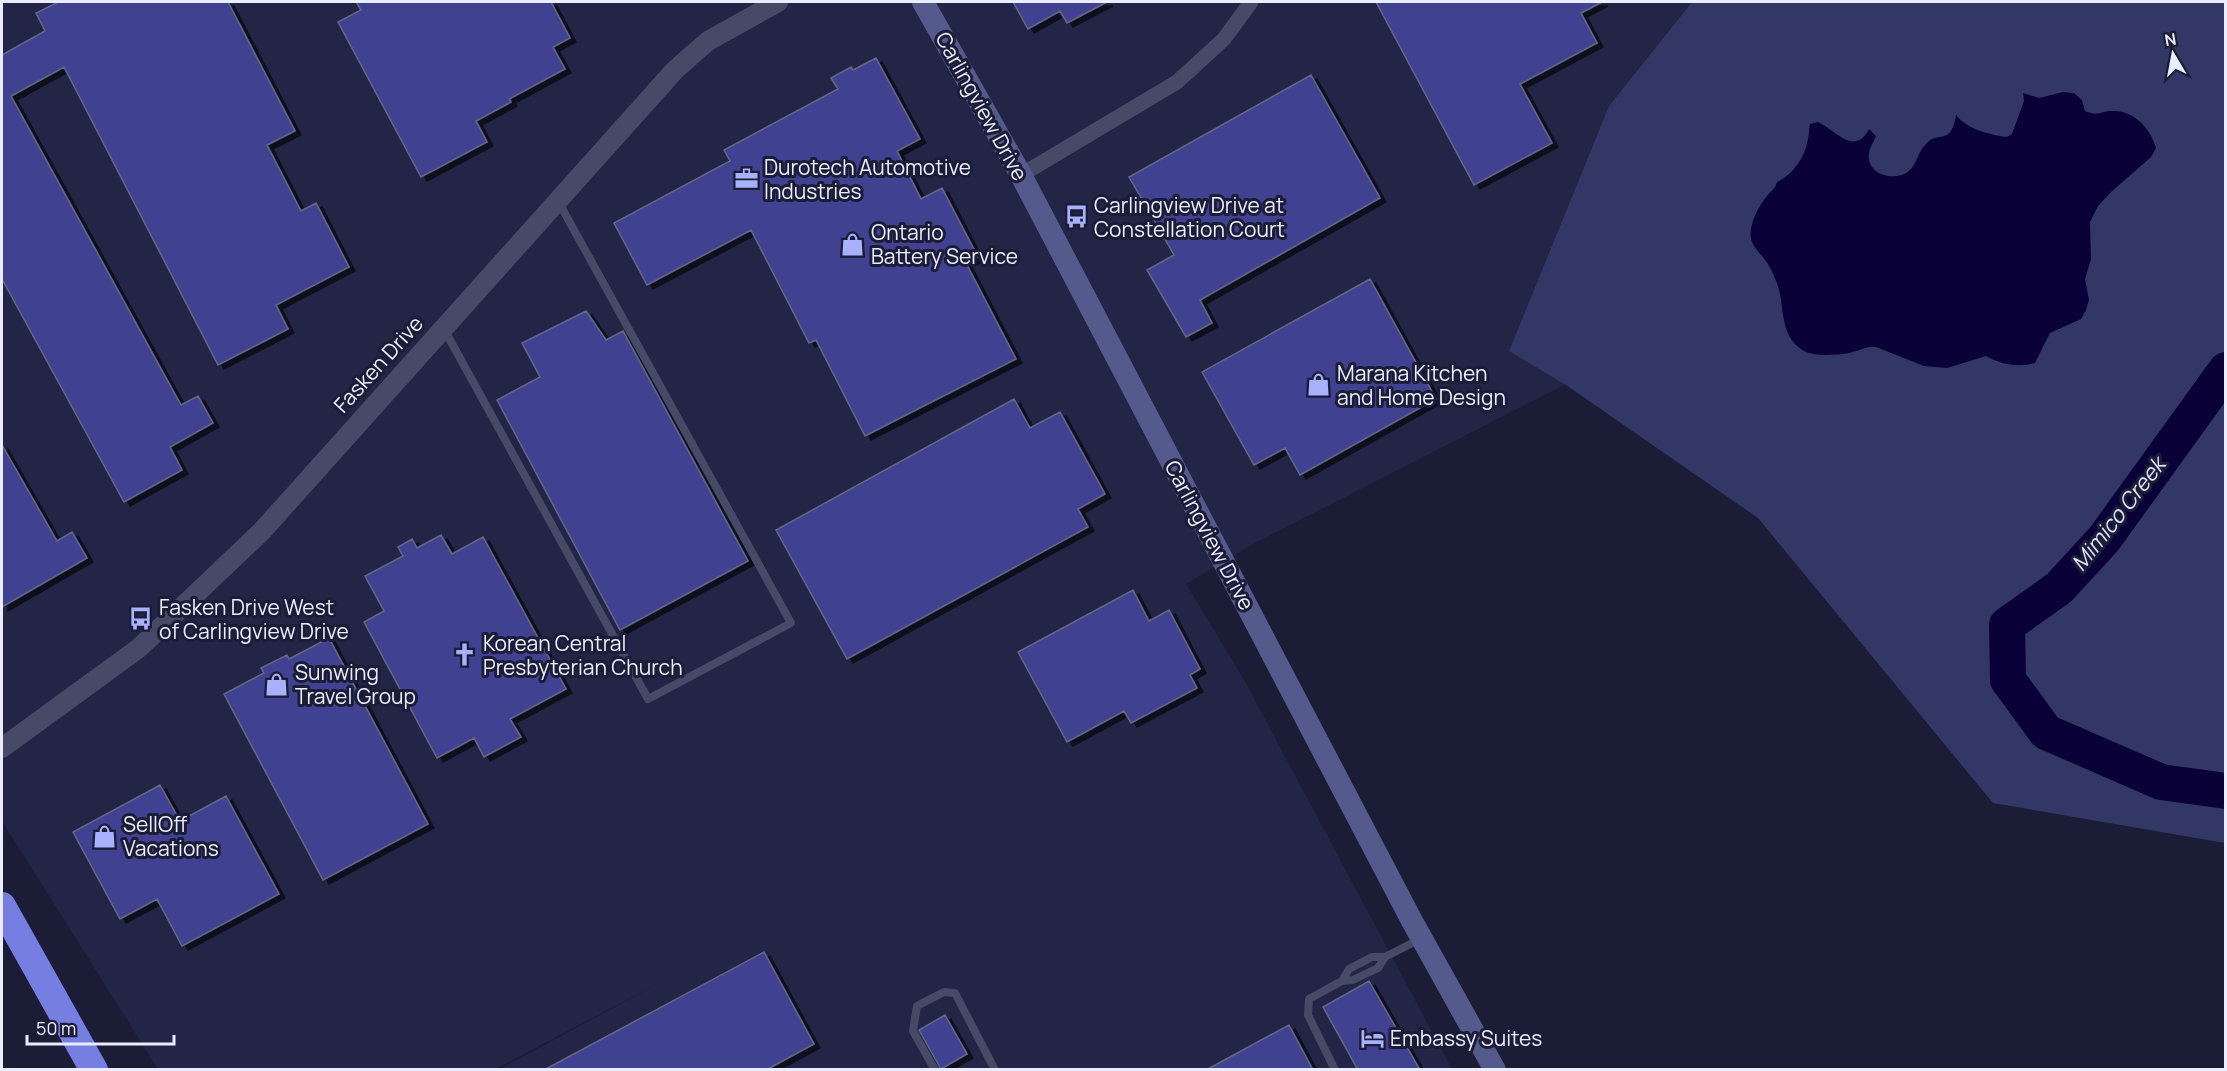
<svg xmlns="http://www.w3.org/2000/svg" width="2227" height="1071" font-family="Manrope,sans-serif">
	<defs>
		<filter id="shadow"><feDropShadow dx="6" dy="4" stdDeviation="0" flood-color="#0009"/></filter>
	</defs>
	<rect width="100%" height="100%" fill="#1b1d37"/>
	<path fill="#222545" d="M2 2H1692L1609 106 1509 351 1566 384 1251 545 1186 584 1243 678 1452 1069H500L663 981 495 1069H158L2 821Z"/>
	<path fill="#333765" d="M1692 2H2225V843L1993 803 1758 518 1566 385 1509 351 1609 106Z"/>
	<path fill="#0b0139" d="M2063 92 2074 93 2082 100 2085 111C2099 117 2100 111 2112 111 2134 110 2151 129 2156 148L2151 157 2111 192 2098 206 2090 222 2091 259 2085 279 2089 300 2086 310 2081 319 2050 333 2035 363C2019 368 1999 364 1986 356L1947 368 1924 366 1876 347C1865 346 1860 351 1849 353 1837 355 1816 357 1804 351 1782 338 1784 315 1780 294 1778 284 1773 273 1768 264 1760 251 1748 246 1751 229 1753 217 1759 206 1767 196 1771 191 1776 188 1777 182 1794 174 1805 157 1808 139 1809 134 1809 129 1810 124L1818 122C1836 130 1854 157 1869 129L1876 136C1874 141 1870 147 1869 153 1865 174 1895 183 1909 171 1917 164 1918 151 1926 144 1938 130 1951 147 1956 115 1968 130 1989 134 2006 137L2011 135 2013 131 2024 101 2023 93 2039 98Z"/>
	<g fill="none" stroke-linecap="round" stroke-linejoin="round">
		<path stroke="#0b0139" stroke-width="36" d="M2226 370 2104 539 2059 588 2007 625 2008 680 2046 732 2161 782 2226 791"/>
	</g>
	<path fill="#414391" stroke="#626785" stroke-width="1.5" filter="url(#shadow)" d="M58 2H228L295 131 267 145 301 211 316 203 349 267 276 305 288 329 218 365 64 67 11 96 181 405 198 396 213 423 170 447 182 470 124 502 2 279V55L45 31 36 13Z
		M356 2H551L570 38 553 47 565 69 509 99 511 102 476 121 487 142 421 177 338 22 361 10Z
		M1013 2H1107L1067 23 1060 11 1028 29Z
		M1376 2H1602L1581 13 1597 43 1520 84 1552 143 1474 185Z
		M876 58 920 139 897 151 921 199 942 188 978 257 966 263 1016 359 865 436 816 340 809 343 751 230 647 285 614 223 730 161 724 150 838 89 831 78 851 67 853 70Z
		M1311 75 1380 198 1200 300 1212 323 1186 337 1147 270 1174 255 1129 177Z
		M1370 279 1436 399 1300 475 1285 448 1254 465 1202 372Z
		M586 311 606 340 623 331 748 561 620 630 497 400 540 377 522 343Z
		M1014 399 1030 428 1060 412 1105 494 1078 509 1088 527 847 659 776 530Z
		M2 445 57 541 72 532 87 558 2 607Z
		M441 535 452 554 483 537 566 689 510 719 521 737 484 757 474 738 437 758 364 622 384 611 365 576 403 556 398 547 412 539 417 548Z
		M1133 590 1149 621 1169 610 1200 669 1190 675 1197 688 1131 723 1124 711 1067 742 1018 652Z
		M329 638 428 824 323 880 224 694 264 673 261 668 287 655 289 659Z
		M160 785 180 821 226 796 279 894 182 946 157 899 120 919 73 832Z
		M764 952 814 1044 766 1070H544Z
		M1369 981 1420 1070H1358L1323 1007Z
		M945 1015 967 1054 941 1069 919 1030Z
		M1289 1025 1313 1070H1206Z"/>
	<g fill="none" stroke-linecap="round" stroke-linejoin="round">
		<path stroke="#464a67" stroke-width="8" d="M445 331 648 699 791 623 558 201
			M1342 981 1349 969 1372 957H1385L1420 939
			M935 1070 913 1031 917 1006 944 992 955 993 995 1070
			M1335 1070 1308 1015 1309 999 1342 981 1353 980 1378 968 1385 957"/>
		<path stroke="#464a67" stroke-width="15" d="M1021 175 1177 82 1224 39 1251 2"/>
		<path stroke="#464a67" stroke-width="20" d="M2 748 139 648 262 531 675 70 708 41 778 2"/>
		<path stroke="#555a8c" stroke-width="22" d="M923 2 1021 175 1412 921 1495 1070"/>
		<path stroke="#777ee1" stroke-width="28" d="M2 906 94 1070"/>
	</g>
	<defs>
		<symbol id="office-bare" viewBox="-9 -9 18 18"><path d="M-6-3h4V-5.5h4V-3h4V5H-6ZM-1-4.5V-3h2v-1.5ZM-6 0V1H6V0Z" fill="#a7b1fc" stroke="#1b1d37" stroke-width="2.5" paint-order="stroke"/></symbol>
		<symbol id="bus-bare" viewBox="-9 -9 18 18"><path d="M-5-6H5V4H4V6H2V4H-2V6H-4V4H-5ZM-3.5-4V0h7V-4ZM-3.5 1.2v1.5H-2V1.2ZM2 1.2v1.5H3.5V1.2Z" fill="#a7b1fc" stroke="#1b1d37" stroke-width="2.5" paint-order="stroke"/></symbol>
		<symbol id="shop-bare" viewBox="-9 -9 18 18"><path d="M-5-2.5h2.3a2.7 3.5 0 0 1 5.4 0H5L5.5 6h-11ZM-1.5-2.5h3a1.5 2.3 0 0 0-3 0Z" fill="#a7b1fc" stroke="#1b1d37" stroke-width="2.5" paint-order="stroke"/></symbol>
		<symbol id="church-bare" viewBox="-9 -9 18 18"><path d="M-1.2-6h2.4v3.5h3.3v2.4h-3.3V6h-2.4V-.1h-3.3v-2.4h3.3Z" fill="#a7b1fc" stroke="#1b1d37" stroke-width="2.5" paint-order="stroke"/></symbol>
		<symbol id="hotel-bare" viewBox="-9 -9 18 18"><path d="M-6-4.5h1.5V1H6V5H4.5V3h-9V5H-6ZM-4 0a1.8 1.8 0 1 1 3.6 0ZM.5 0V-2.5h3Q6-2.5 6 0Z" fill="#a7b1fc" stroke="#1b1d37" stroke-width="2.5" paint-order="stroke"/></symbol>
	</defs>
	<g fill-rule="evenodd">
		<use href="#office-bare" x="730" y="162" width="33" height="33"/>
		<use href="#bus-bare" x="1060" y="200" width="33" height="33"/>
		<use href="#shop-bare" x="836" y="228" width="33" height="33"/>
		<use href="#shop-bare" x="1302" y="368" width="33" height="33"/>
		<use href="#bus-bare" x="124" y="602" width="33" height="33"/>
		<use href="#church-bare" x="448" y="638" width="33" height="33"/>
		<use href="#shop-bare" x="260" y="668" width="33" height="33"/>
		<use href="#shop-bare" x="88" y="820" width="33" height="33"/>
		<use href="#hotel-bare" x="1356" y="1022" width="33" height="33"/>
	</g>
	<g text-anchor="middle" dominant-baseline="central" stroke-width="6" stroke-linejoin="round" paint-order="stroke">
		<g font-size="21" fill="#eaedff" stroke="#1b1d37">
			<text transform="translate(982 106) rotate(61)">Carlingview Drive</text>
			<text transform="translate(378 364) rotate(-48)">Fasken Drive</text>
			<text transform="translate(1210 535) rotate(62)">Carlingview Drive</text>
		</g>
		<g font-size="21" fill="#eaedff" stroke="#1b1d37" text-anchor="start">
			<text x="764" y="167">Durotech Automotive<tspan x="764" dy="24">Industries</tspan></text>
			<text x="1094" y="205">Carlingview Drive at<tspan x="1094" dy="24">Constellation Court</tspan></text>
			<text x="871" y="232">Ontario<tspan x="871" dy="24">Battery Service</tspan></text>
			<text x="1337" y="373">Marana Kitchen<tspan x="1337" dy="24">and Home Design</tspan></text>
			<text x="159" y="607">Fasken Drive West<tspan x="159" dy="24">of Carlingview Drive</tspan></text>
			<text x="483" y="643">Korean Central<tspan x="483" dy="24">Presbyterian Church</tspan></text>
			<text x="295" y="672">Sunwing<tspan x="295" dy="24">Travel Group</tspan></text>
			<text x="123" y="824">SellOff<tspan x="123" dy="24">Vacations</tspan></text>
			<text x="1390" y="1038">Embassy Suites</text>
		</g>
		<g font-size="22" font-style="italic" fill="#dee2f9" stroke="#1b1d37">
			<text transform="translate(2118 514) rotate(-52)">Mimico Creek</text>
		</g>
	</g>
	<rect width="2227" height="1071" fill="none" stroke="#eaedff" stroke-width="6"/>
	<g transform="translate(2173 54) rotate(350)" stroke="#1b1d37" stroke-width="4.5" paint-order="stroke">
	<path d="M0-4.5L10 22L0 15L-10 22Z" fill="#eaedff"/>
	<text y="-9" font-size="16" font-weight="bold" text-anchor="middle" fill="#eaedff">N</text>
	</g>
	<path d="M27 1035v9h147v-9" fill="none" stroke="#eaedff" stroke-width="3"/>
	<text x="36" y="1035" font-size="18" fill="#eaedff" stroke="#1b1d37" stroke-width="4.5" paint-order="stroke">50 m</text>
</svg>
